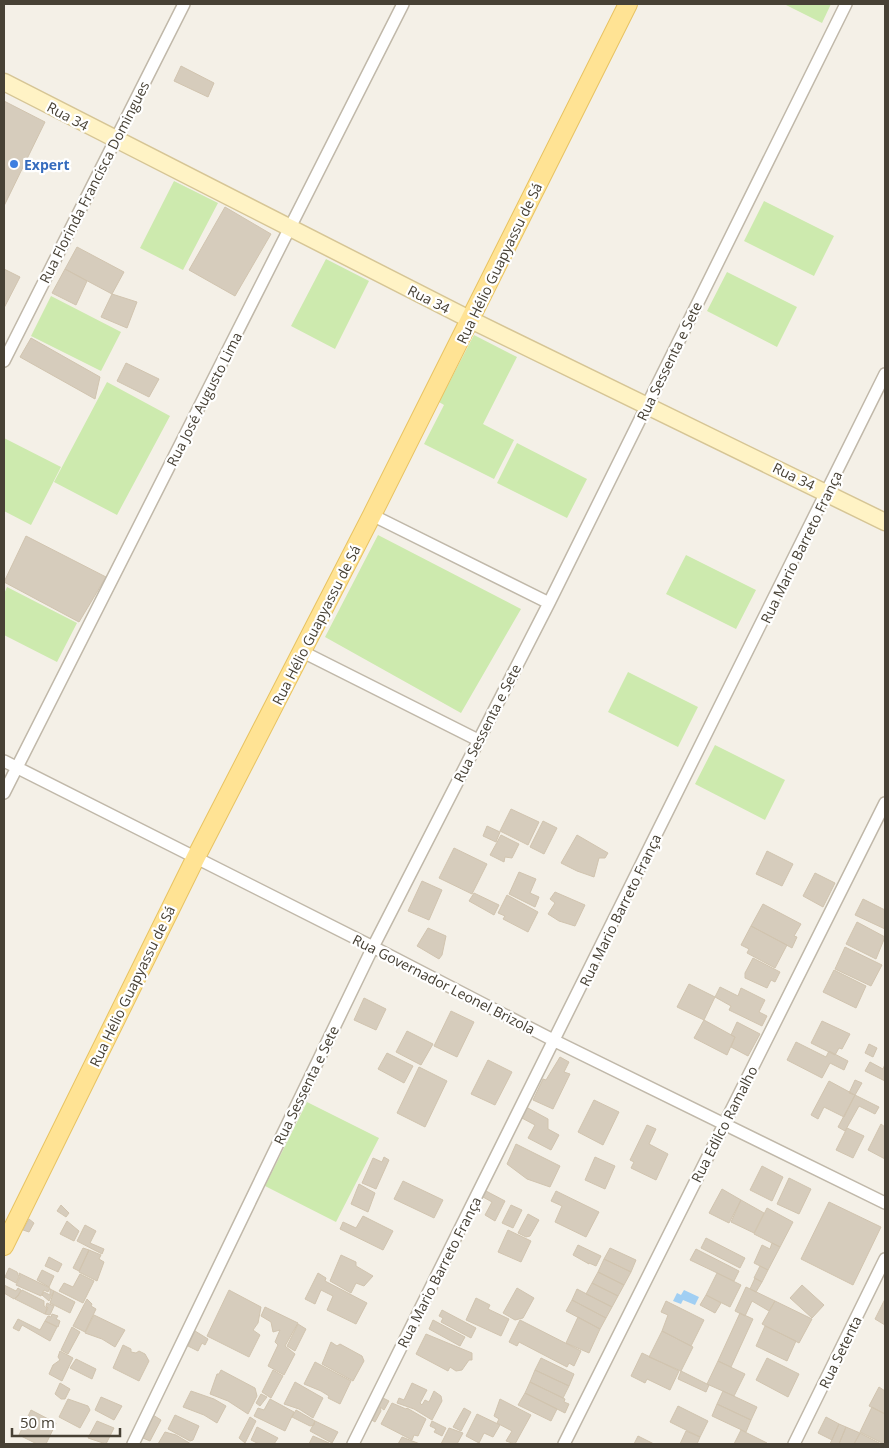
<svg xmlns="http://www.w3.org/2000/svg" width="889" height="1448" font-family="'Open Sans',sans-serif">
	<rect width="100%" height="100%" fill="#f4f0e7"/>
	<path fill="#cdeaae" d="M784 4H831L822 23Z
		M174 181 218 203 183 270 140 248Z
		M764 201 834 236 814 276 744 241Z
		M326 259 369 281 335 349 291 326Z
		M727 272 797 307 777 347 707 311Z
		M51 296 121 332 101 371 31 336Z
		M474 335 517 357 483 424 514 440 494 479 424 444 444 405 439 402Z
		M107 382 170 416 117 515 54 482Z
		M4 438 61 467 31 525 4 511Z
		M517 443 587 479 567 518 497 483Z
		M378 535 521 609 461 713 325 637Z
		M686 555 756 590 736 629 666 594Z
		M7 587 77 623 57 662 4 635V594Z
		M628 672 698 707 678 747 608 712Z
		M715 745 785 780 765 820 695 784Z
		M307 1102 379 1138 336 1222 265 1186Z"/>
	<path fill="#a1cff3" d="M684 1290 699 1297 695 1305 683 1300 681 1304 673 1301 677 1293 681 1295Z"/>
	<path fill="#d6ccbc" stroke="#d1c4af" d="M181 66 214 83 208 97 174 81Z
		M4 101 45 122 4 206Z
		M225 207 271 234 235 296 189 270Z
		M77 247 124 272 112 294 65 269Z
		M4 269 20 277 4 308Z
		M65 269 87 281 76 305 52 293Z
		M112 294 137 302 127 328 101 317Z
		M31 338 100 377 95 399 20 357Z
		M126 363 159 379 149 397 117 381Z
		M26 536 106 577 79 622 4 582Z
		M511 809 539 822 528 845 500 831Z
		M543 821 557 828 544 854 530 847Z
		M487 826 500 832 496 842 483 836Z
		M501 835 519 844 512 858 505 857 504 862 490 855Z
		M577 835 608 853 605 858H599L594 877 577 871 561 863Z
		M454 848 487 864 472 894 439 878Z
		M767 851 793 864 782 886 756 874Z
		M519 872 536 879 530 893 539 897 535 907 509 894Z
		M815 873 835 883 823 907 803 896Z
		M422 881 442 890 429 920 408 911Z
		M555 892 585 905 575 926 559 921 548 914 555 903 550 899Z
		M474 893 499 905 494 915 469 901Z
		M507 895 538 912 528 932 503 919 505 916 498 913Z
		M863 899 885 910V929L855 915Z
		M763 904 801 924 794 936 797 937 792 948 751 926Z
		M857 922 885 937 876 959 846 944Z
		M751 926 787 945 775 968 747 953 749 949 741 945Z
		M428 928 446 936 442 955 439 959 417 946Z
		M845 947 882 965 871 986 835 969Z
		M753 958 780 972 775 982 771 980 767 988 745 978V973Z
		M834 970 866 986 856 1008 823 992Z
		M689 984 715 997 704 1020 677 1007Z
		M720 987 738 996 741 988 765 1000 759 1012 767 1016 762 1026 729 1010 731 1006 715 997Z
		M364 998 386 1009 376 1030 354 1020Z
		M451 1011 474 1022 457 1057 434 1046Z
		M704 1020 735 1037 727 1055 694 1038Z
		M822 1021 850 1034 842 1049 839 1048 835 1055 811 1043Z
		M737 1022 760 1034 748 1056 731 1047 735 1037 731 1035Z
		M407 1031 433 1044 421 1065 396 1052Z
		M796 1042 826 1057 829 1051 848 1061 844 1070 830 1063 822 1078 787 1060Z
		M869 1044 877 1048 873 1057 865 1053Z
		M387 1053 413 1066 404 1083 378 1069Z
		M560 1057 569 1062 564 1072 570 1074 553 1109 533 1100 543 1079 546 1080Z
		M488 1060 512 1072 495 1105 471 1094Z
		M870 1062 883 1069 885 1064V1081L865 1071Z
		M419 1067 447 1081 425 1127 397 1113Z
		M855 1080 862 1083 855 1095 849 1093Z
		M829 1081 855 1095 844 1117 824 1107 818 1119 811 1115Z
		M855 1095 879 1107 875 1114 859 1106 845 1131 838 1127Z
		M594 1100 619 1112 603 1145 578 1132Z
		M526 1107 548 1119V1129L559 1135 551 1150 528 1138 535 1125 520 1117Z
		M881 1124 885 1127V1159L868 1150Z
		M647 1125 656 1129 649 1144 668 1154 656 1180 631 1168 634 1162 630 1160Z
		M847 1128 864 1136 853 1158 836 1150Z
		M516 1144 560 1166 550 1187 527 1179 507 1164Z
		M384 1157 389 1160 376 1189 362 1183 373 1158 382 1162Z
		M595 1157 615 1166 605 1189 585 1180Z
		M762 1166 783 1177 772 1201 750 1190Z
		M789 1178 811 1189 799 1214 777 1204Z
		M403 1181 443 1200 434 1218 394 1199Z
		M359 1184 375 1193 368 1212 351 1204Z
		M722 1189 741 1200 729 1223 709 1213Z
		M486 1191 505 1201 495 1221 485 1215 492 1202 483 1197Z
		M556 1191 599 1212 586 1237 555 1222 562 1206 551 1201Z
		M741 1200 764 1213 754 1233 731 1222Z
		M829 1202 881 1227 853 1285 801 1259Z
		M61 1205 69 1213 66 1217 57 1211Z
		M511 1205 522 1210 513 1228 502 1223Z
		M767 1208 793 1222 780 1247 754 1234Z
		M528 1214 539 1220 530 1236 526 1237 518 1233Z
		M363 1216 393 1231 383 1250 340 1229 343 1222 356 1228Z
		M29 1219 34 1223 29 1232 23 1230Z
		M67 1221 79 1231 74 1241 60 1234Z
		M85 1225 96 1231 90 1243 104 1249 102 1254 77 1241Z
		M508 1230 531 1241 521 1262 498 1252Z
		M706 1238 745 1258 740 1268 701 1248Z
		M772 1243 780 1247 768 1270 754 1263 762 1245 770 1249Z
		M578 1245 601 1256 596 1266 589 1263V1264L573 1255Z
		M83 1248 89 1250 79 1271 73 1268Z
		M610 1248 636 1260 631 1272 604 1259Z
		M696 1249 739 1271 734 1281 690 1260Z
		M89 1250 101 1255 99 1259 104 1262 97 1281 79 1272Z
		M341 1255 356 1262V1266L373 1276 364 1286 356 1283 351 1293 330 1281Z
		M49 1257 62 1264 58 1272 45 1266Z
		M604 1259 631 1272 624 1285 598 1272Z
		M760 1266 768 1270 762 1282 754 1278Z
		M9 1268 17 1272 19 1277 16 1283 5 1277Z
		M42 1270 54 1276 49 1287 37 1280Z
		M598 1272 624 1285 618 1296 592 1283Z
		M19 1273 50 1288 48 1292 44 1290 41 1296 16 1285 20 1277Z
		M318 1273 326 1278 325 1281 367 1303 356 1324 327 1310 333 1296 321 1290 315 1304 305 1299Z
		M717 1273 741 1285 730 1307 706 1295Z
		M80 1274 94 1281 83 1303 59 1291 64 1283 73 1287Z
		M755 1278 762 1282 756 1292 750 1289Z
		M592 1283 618 1296 612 1307 586 1294Z
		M4 1285 16 1291 18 1288 21 1290 18 1296 14 1299 4 1293Z
		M802 1285 824 1305 812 1318 790 1298Z
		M746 1287 775 1301 769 1311 752 1301 745 1316 735 1311Z
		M517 1288 534 1298 523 1318 515 1320 503 1313Z
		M50 1289 54 1291 49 1301 42 1295 44 1292 50 1295Z
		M577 1289 612 1307 606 1318 572 1300Z
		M22 1290 44 1301V1306L47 1308 45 1314 15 1299Z
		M229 1290 261 1307 258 1323 253 1330 260 1335 249 1357 207 1336Z
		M54 1291 75 1302 70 1313 50 1303Z
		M706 1295 721 1303 715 1313 700 1305Z
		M476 1298 490 1305 488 1309 509 1319 501 1336 466 1320Z
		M87 1299 92 1304 91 1306 96 1309 85 1332 73 1326Z
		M885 1299V1325L875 1319Z
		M572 1300 606 1318 600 1329 566 1311Z
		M666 1301 704 1320 691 1346 662 1331 668 1315 661 1312Z
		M775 1301 812 1319 799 1343 762 1324Z
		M47 1303 54 1306 50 1315 45 1314 48 1308 46 1306Z
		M265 1307 298 1323 285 1346 295 1354 284 1375 268 1366 278 1345 275 1342 280 1330 273 1332 271 1322 261 1316Z
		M442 1310 476 1328 471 1338 441 1322 443 1318 439 1316Z
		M740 1313 753 1319 731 1367 718 1361Z
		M52 1314 58 1316 56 1319 60 1321 58 1327 45 1321 48 1316 51 1317Z
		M94 1315 125 1330 115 1347 102 1339 85 1333Z
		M578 1317 600 1329 589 1353 566 1343Z
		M18 1319 40 1330 45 1321 57 1327 50 1341 22 1325 19 1331 13 1328Z
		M433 1320 465 1337 460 1346 429 1329Z
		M520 1320 581 1351 574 1366 569 1363 567 1367 519 1342 517 1346 509 1342Z
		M298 1324 306 1329 295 1351 287 1346Z
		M765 1326 796 1341 787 1361 756 1346Z
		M72 1327 80 1332 68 1354 61 1350Z
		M195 1331 208 1339 205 1345 202 1343 198 1351 188 1346Z
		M662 1331 693 1347 681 1371 649 1357Z
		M426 1334 472 1353V1360H469L462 1370 456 1371 450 1367 448 1371 416 1354Z
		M331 1342 337 1346 340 1344 362 1356 364 1361 353 1381 322 1364Z
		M123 1345 131 1349V1352L136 1353 139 1351 145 1354 149 1361 139 1381 113 1368Z
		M60 1351 73 1358 62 1381 49 1374 53 1365 60 1360 58 1357Z
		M642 1353 679 1371 670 1390 647 1379 645 1383 631 1376Z
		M541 1358 574 1374 569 1386 535 1370Z
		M767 1358 799 1374 788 1397 756 1380Z
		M76 1359 96 1369 92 1379 70 1368Z
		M718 1361 745 1374 734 1396 707 1384Z
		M315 1362 351 1381 340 1404 328 1398 329 1396 321 1391 304 1384Z
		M221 1370 255 1388 257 1396 248 1414 228 1401 210 1394 217 1374H219Z
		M273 1370 283 1376 271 1398 262 1392Z
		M535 1370 569 1386 563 1398 530 1382Z
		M681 1371 709 1385 706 1392 678 1379Z
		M295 1382 323 1398 313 1418 299 1409 284 1404Z
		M530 1382 565 1399 564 1402 569 1404 565 1413 525 1393Z
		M60 1383 70 1389 65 1399H61L55 1394Z
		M412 1383 427 1390 420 1403 422 1405 425 1400 429 1402 434 1391 441 1396 442 1401 432 1420 414 1409 397 1403 399 1398 404 1400Z
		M879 1387 885 1391V1414L869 1406Z
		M191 1391 214 1399 226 1406 217 1423 204 1415 183 1407Z
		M723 1391 757 1407 751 1420 717 1404Z
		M525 1393 557 1409 551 1421 518 1405Z
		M261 1394 267 1397 260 1406 256 1403Z
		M101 1397 122 1406 114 1420 95 1410Z
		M383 1398 389 1401 384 1410 380 1407 381 1411 375 1422 370 1419Z
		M68 1399 88 1406 90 1410 80 1428 59 1417Z
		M270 1399 294 1412 285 1431 254 1416 258 1408 264 1410Z
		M500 1399 531 1415 515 1444 506 1441 512 1431 497 1423 499 1419 494 1416Z
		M392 1403 406 1409 407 1408 426 1419 418 1436 414 1435 412 1440 381 1424Z
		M717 1404 751 1420 746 1432 712 1416Z
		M678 1406 708 1421 700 1437 670 1422Z
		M872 1407 885 1414 884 1444 860 1432Z
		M464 1408 471 1412 461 1431 453 1427Z
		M31 1410 56 1423 46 1444H37L19 1435Z
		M296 1410 315 1421 314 1425 310 1426 292 1417Z
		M477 1414 500 1425 493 1437 484 1433 479 1443 466 1436Z
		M153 1415 161 1420 150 1441 143 1438Z
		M175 1415 199 1426 193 1440 190 1441 168 1429Z
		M250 1417 256 1421 245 1443 239 1438Z
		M826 1417 839 1424 832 1440 818 1433Z
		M97 1421 114 1428 106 1444 88 1438Z
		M315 1421 338 1432 332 1443 310 1431Z
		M432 1421 446 1428 442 1436 434 1432 436 1429 430 1426Z
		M839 1424 846 1427 839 1444H830Z
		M257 1427 278 1438 274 1444H259L251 1440Z
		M846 1427 860 1433 854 1444H839Z
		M449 1428 463 1433 457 1444H441Z
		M741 1430 767 1443 766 1444H734Z
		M686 1431 700 1437 697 1444H680Z
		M165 1432 176 1435 191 1444H158Z
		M860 1433 881 1444H854Z
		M313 1436 329 1443V1444H309Z
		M638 1436 654 1444H634Z
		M402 1437 420 1444H398Z"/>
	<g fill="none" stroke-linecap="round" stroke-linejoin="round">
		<defs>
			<path id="street" d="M4 361 184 4
				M372 515 549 603
				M303 652 478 740
				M4 761 373 947 555 1041 885 1203
				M4 793 403 4
				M133 1444 373 947 549 603 846 4
				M353 1444 885 374
				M564 1444 885 803
				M794 1444 885 1259"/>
			<path id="secondary" d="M4 82 471 320 885 522"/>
			<path id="primary" d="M4 1246 196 857 372 515 628 4"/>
		</defs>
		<use href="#street" stroke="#c0b8a9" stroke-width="14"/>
		<use href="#secondary" stroke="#d6c595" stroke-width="19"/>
		<use href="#primary" stroke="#e8c361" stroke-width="20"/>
		<use href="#street" stroke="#fff" stroke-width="11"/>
		<use href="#secondary" stroke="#fff3c5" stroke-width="16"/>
		<use href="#primary" stroke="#ffe394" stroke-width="18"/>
	</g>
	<circle fill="#3f7fe0" stroke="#fff" stroke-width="2" cx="14" cy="164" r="5"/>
	<g text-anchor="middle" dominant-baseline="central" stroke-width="4.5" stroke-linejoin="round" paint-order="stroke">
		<g font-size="14" fill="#474135" stroke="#fff">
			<text transform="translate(68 116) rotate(28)">Rua 34</text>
			<text transform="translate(94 182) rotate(-63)">Rua Florinda Francisca Domingues</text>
			<text transform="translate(499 263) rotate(-64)">Rua Hélio Guapyassu de Sá</text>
			<text transform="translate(429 299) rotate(27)">Rua 34</text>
			<text transform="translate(669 361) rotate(-64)">Rua Sessenta e Sete</text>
			<text transform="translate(204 399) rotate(-63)">Rua José Augusto Lima</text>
			<text transform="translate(794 476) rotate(26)">Rua 34</text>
			<text transform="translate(801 547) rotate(-64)">Rua Mario Barreto França</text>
			<text transform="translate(316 625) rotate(-63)">Rua Hélio Guapyassu de Sá</text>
			<text transform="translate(487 723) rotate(-63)">Rua Sessenta e Sete</text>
			<text transform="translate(620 910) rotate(-64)">Rua Mario Barreto França</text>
			<text transform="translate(444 984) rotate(27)">Rua Governador Leonel Brizola</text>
			<text transform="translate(132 986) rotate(-64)">Rua Hélio Guapyassu de Sá</text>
			<text transform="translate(306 1085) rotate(-64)">Rua Sessenta e Sete</text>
			<text transform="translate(724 1124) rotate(-63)">Rua Edilco Ramalho</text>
			<text transform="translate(439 1272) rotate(-63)">Rua Mario Barreto França</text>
			<text transform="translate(840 1352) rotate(-64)">Rua Setenta</text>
		</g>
		<g font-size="14" font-weight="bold" fill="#366cbe" stroke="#fff" text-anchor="start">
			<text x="24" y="164">Expert</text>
		</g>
	</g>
	<rect width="889" height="1448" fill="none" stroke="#474135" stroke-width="10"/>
	<path d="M12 1428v8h108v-8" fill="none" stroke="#474135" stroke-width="2.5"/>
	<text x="20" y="1428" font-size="15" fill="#474135" stroke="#ffffff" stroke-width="4" paint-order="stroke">50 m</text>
</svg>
